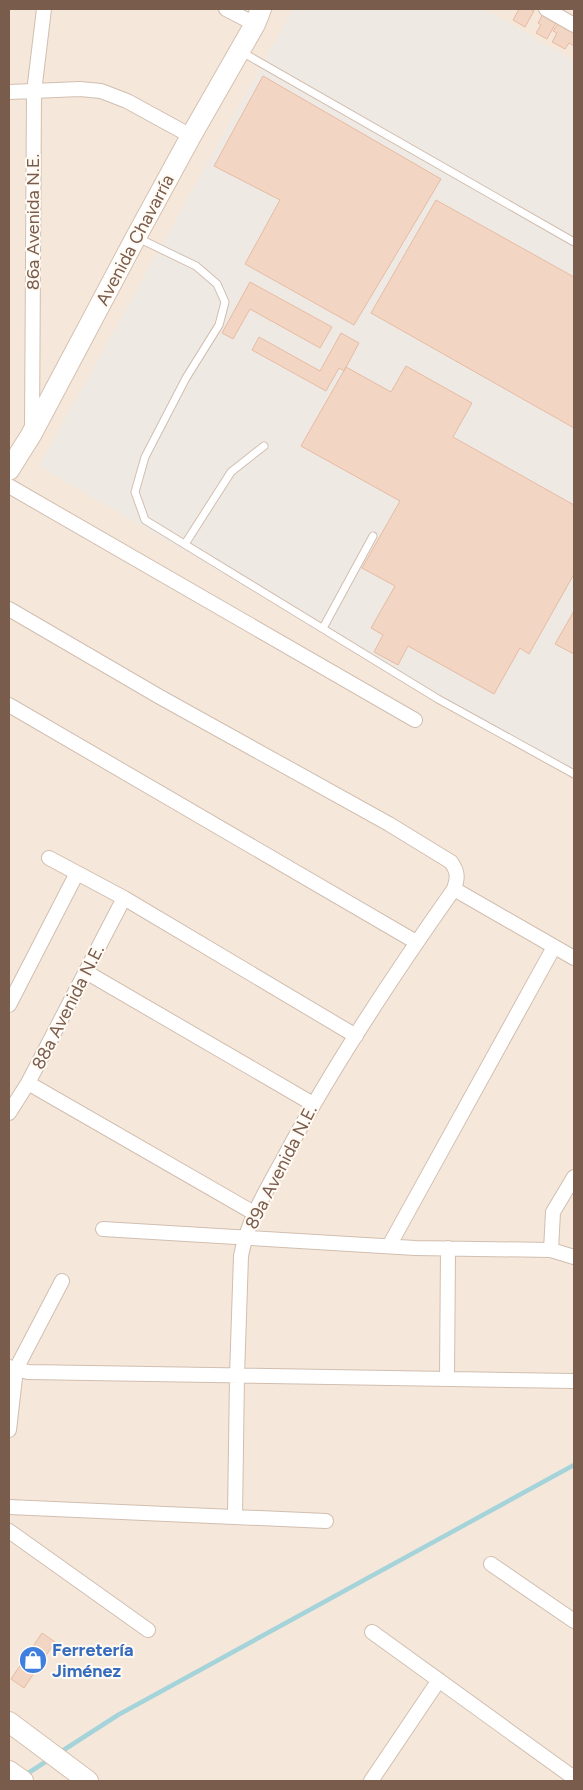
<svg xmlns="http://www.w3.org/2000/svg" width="583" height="1790" font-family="Figtree,sans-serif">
	<rect width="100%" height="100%" fill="#fdf6ec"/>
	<path fill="#f5e8da" d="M9 9H574V1781H9Z"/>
	<path fill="#efe9e4" d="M293 9H485L574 61V779L39 466Z"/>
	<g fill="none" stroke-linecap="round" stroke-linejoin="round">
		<path stroke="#a5d3da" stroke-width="4.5" d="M59 1753 118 1715 574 1465
			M25 1775 50 1759"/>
	</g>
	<path fill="#f3d5c3" stroke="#e6bba3" d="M519 9H530L534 11 525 27 513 20Z
		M543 14 557 21 547 39 536 33 541 25 538 23Z
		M559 22 574 31V46L569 43 565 49 552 42 557 33 553 31Z
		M263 76 441 179 354 325 245 264 280 200 214 166Z
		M436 200 574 277V428L371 313Z
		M250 282 332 327 320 348 250 309 233 339 222 333Z
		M341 333 359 343 344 371 339 368 326 391 252 350 259 337 320 371Z
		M406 366 472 403 453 437 574 505V574L529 654 520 648 494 694 408 646 398 665 374 652 383 635 371 628 395 586 362 568 400 501 301 446 346 367 391 392Z
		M574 611V654L555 644Z
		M42 1633 55 1642 24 1688 11 1679Z"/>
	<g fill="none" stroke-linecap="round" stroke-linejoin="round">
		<defs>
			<path id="lane" d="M240 51 574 242
				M138 238 196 266 217 284 225 302 219 325 186 378 145 457 135 492 145 520 438 699 574 774
				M185 544 231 472 264 446
				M323 628 373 536"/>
			<path id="street" d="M226 9 255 24
				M546 9 574 25
				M9 92 80 89 101 91 127 101 191 136
				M32 430 34 92 44 9
				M9 486 415 720
				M9 609 160 697 389 824 451 862C458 872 458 878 454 889 394 974 336 1061 287 1152 269 1186 248 1218 241 1256L237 1376 235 1516
				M9 705 416 942
				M49 858 124 898 356 1036
				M454 889 574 958
				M86 972 313 1104
				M9 1005 77 873
				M28 1083 254 1213
				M9 1113 28 1083 124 898
				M103 1229 415 1248 551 1250 574 1257
				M389 1246 554 947
				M551 1250 553 1212 574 1177
				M9 1367 28 1372 574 1381
				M447 1379 448 1248
				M9 1430 16 1369 62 1281
				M9 1507 326 1521
				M9 1531 148 1630
				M491 1564 574 1621
				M372 1632 574 1778
				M371 1781 439 1680"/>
			<path id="secondary" d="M9 470 31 435 136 237 191 136 255 24 261 9
				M9 1722 88 1781
				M9 1771 23 1781"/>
		</defs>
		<use href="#lane" stroke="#d1beb0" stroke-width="9"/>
		<use href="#street" stroke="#d1beb0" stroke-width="16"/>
		<use href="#secondary" stroke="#d6c0b0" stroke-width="22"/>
		<use href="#lane" stroke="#fff" stroke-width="7"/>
		<use href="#street" stroke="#fff" stroke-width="14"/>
		<use href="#secondary" stroke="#fff" stroke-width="20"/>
	</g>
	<defs>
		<symbol id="shop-disc" viewBox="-11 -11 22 22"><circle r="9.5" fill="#3f7fe0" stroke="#fffaf3"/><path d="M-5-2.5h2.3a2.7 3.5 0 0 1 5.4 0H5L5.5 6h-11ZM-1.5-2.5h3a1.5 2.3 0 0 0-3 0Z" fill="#fff"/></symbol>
	</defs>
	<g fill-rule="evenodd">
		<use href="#shop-disc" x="17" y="1644" width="32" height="32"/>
	</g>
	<g text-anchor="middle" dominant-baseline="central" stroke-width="4" stroke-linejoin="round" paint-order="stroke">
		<g font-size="18" fill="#7a5c4d" stroke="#fffaf3">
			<text transform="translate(33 222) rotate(-90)">86a Avenida N.E.</text>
			<text transform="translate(135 240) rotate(-62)">Avenida Chavarría</text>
			<text transform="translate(68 1007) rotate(-63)">88a Avenida N.E.</text>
			<text transform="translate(281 1167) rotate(-63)">89a Avenida N.E.</text>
		</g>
		<g font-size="18" font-weight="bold" fill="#366cbe" stroke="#fffaf3" text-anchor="start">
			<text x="52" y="1650">Ferretería<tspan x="52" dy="21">Jiménez</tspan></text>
		</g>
	</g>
	<rect width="583" height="1790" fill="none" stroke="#7a5c4d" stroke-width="20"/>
</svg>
